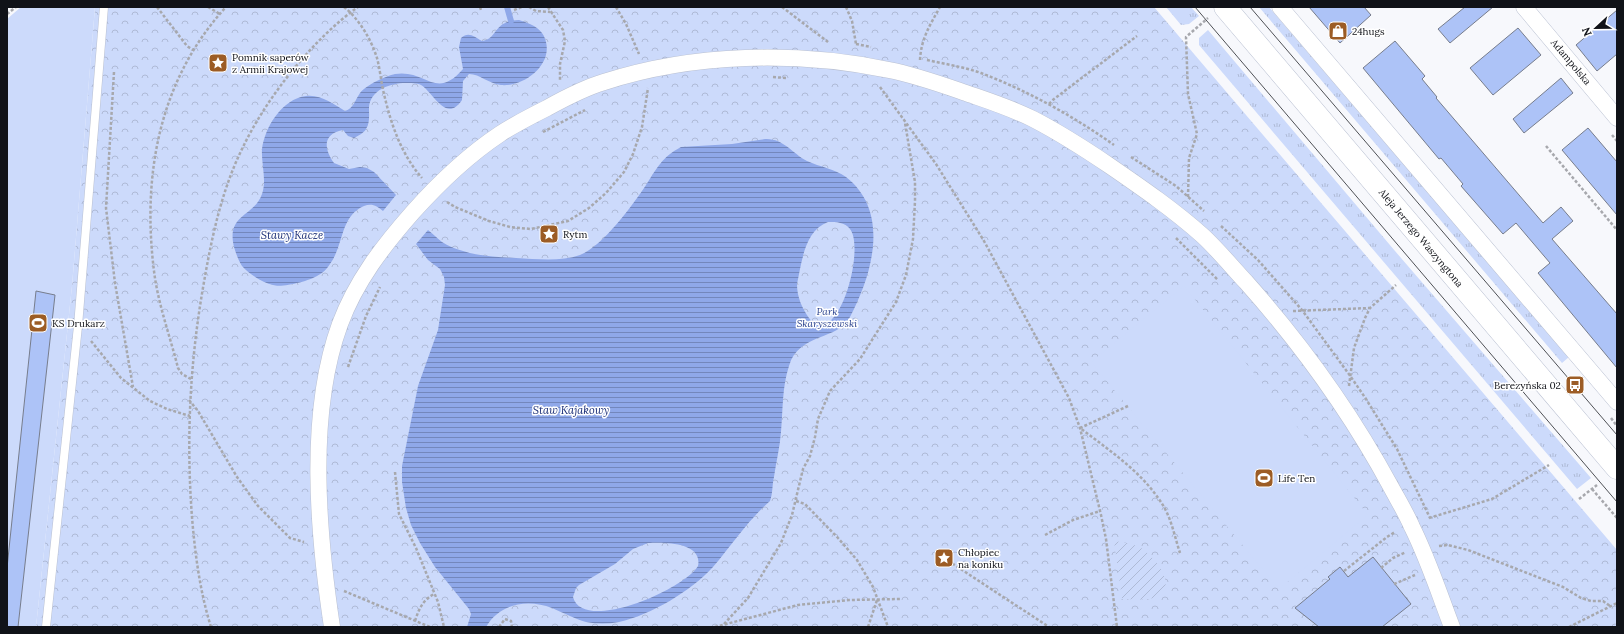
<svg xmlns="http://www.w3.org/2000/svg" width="1624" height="634" font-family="Lora,serif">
	<defs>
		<pattern id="grass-tufts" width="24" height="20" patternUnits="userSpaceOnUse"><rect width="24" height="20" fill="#ccdafb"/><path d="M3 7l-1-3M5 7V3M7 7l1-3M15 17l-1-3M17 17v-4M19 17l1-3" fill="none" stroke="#aebad6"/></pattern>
		<pattern id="park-crowns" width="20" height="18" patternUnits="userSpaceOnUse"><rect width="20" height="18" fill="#ccdafb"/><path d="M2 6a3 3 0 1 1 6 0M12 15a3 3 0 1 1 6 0" fill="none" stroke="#aebad6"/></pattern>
		<pattern id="garden-furrows" width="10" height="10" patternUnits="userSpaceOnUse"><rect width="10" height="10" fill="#ccdafb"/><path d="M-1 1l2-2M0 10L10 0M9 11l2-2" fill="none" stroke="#aebad6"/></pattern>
		<pattern id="water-rules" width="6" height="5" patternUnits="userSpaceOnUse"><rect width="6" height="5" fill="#8fa8e9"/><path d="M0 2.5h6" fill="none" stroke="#7387bc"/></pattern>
	</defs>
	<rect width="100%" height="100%" fill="#f7f8fc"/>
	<path fill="url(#grass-tufts)" d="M1166 7H1191L1199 16 1189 24 1181 25Z
		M1259 7H1269L1569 357 1562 363Z
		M1208 30 1395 251 1591 478 1577 489 1199 45V38Z"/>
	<path fill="url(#park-crowns)" d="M95 7H1154L1617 550V627H36L72 286Z"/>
	<path fill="url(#garden-furrows)" d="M1114 541C1123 542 1133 544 1141 548 1154 556 1180 587 1156 597 1146 601 1132 599 1122 599Z"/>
	<path fill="#ccdafb" d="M21 7H95L72 286 36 627H7V19Z
		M1184 286 1368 515 1279 589 1091 362Z"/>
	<path fill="url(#water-rules)" fill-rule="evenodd" d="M519 20C531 24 543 28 546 42 552 66 523 87 501 85 489 84 480 74 469 74L463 81 462 100C446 124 433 92 421 85 417 83 410 83 406 83 390 83 370 90 369 108 369 115 370 123 366 129 364 133 358 136 354 138L348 136 343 130C322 134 324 149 334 163L349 169 360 167 367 168 374 172 396 195 383 211C377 206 372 203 364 206 340 216 344 245 330 264 327 269 323 273 317 276 309 281 282 288 273 285 263 283 249 274 242 266 238 260 236 253 234 247 226 214 254 217 262 194 267 180 261 163 262 149 265 127 282 99 306 96 320 94 334 104 345 111 354 108 355 100 360 93 366 85 386 76 395 74 427 69 435 101 463 69L459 47 461 38C469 31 474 37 482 41 499 38 492 21 519 20Z
		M765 139C783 138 792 153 807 161 820 167 835 169 846 177 891 212 872 275 850 317 838 341 799 332 789 366 782 387 783 410 781 432 780 447 776 462 774 477 772 485 773 493 770 501 748 520 732 545 713 567 691 591 651 615 619 622 608 624 597 624 586 622 575 619 564 613 552 608 528 599 500 603 486 627H467L471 614 469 609 435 567 420 543 411 525 406 508 402 482V466L418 386 438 330 445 285 444 277 440 269 428 260 416 244 428 230C433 234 437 238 442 242 463 255 492 257 516 258 537 259 560 262 580 255 603 246 632 206 646 185 657 168 662 157 681 147L732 144ZM828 222C836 222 845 222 850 229 863 246 846 317 825 324 817 326 813 324 809 318 802 308 797 297 797 284 802 262 804 231 828 222ZM648 543C664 542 703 542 698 566 685 589 583 634 573 597L576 588 579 585 615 564 633 549Z"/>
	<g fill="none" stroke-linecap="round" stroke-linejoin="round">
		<path stroke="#8fa8e9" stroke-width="6" d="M507 7 511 21"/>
	</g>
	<path fill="#adc3f7" stroke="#777d8c" d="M1309 7H1364L1371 15 1340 43Z
		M1465 7H1493L1450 43 1438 29Z
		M1617 10V54L1597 71 1576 45Z
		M1518 28 1541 55 1493 95 1470 68Z
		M1395 41 1425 76 1422 79 1437 97 1436 98 1543 223 1561 207 1573 221 1552 239 1617 314V368L1538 273 1550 263 1516 223 1503 234 1461 186 1463 184 1441 158 1439 159 1363 68Z
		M1561 78 1573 93 1524 133 1513 119Z
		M1588 128 1617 162V215L1562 150Z
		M36 291 55 295 18 627H7V568Z
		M1373 557 1411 604 1382 627H1319L1295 608 1330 579 1328 577 1340 567 1348 577Z"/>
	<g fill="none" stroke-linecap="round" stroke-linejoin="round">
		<defs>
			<path id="lane" d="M46 627 78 326 104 7"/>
			<path id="street" d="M1280 7 1617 402
				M1524 7 1617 118
				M332 627C318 534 307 414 340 324 356 281 383 246 413 212 439 183 467 156 500 134 515 124 531 116 547 108 565 98 584 88 604 82 694 53 796 51 889 70 915 75 940 84 966 93 989 101 1011 108 1033 119 1060 133 1085 149 1110 166 1142 188 1174 210 1203 236 1218 250 1232 267 1246 282 1302 345 1351 413 1391 487 1398 500 1406 513 1412 527 1428 559 1439 593 1452 627"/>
			<path id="secondary" d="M1225 7 1617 468"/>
		</defs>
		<use href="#lane" stroke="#bac1d2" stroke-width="9"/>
		<use href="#street" stroke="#bac1d2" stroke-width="17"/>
		<use href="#secondary" stroke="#bac1d2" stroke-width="23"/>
		<path stroke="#a7a8ad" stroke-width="2.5" stroke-dasharray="3 2" stroke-linecap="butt" d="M157 7 187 46 193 50
			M208 7 220 14
			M344 7C359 19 371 39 377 58 380 69 381 82 384 94 391 124 401 154 422 178
			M480 7 481 10
			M529 7 536 11 550 12
			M548 7 563 30 565 41 560 64V80
			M616 7 626 24 639 54
			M782 7 828 42
			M846 7 852 21 856 44
			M514 10 522 7
			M7 14 16 7
			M856 44 871 47
			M920 60C921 39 930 25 940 7
			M927 60C945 64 964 67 981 73 1028 91 1073 116 1114 145
			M114 72 106 208 115 283 133 387
			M773 77 786 78
			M880 87 936 164 984 241 1069 398 1080 428 1101 515 1106 539 1117 627
			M1049 104 1054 99 1137 36
			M543 132 585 110
			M1612 135 1617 141
			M1546 146 1617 230
			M1131 157 1176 186 1204 211
			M1188 197 1189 158 1197 134 1188 94 1186 37 1208 18
			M447 202 455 207 489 221 510 227 531 229 568 221 589 208 606 193 624 172 633 154 642 127 648 88
			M1221 226 1258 260 1302 310 1351 377 1366 399 1397 449 1430 518
			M1176 238 1218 280
			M1293 311 1370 308
			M91 341 121 378 150 401 167 409 190 416
			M348 367 366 316 380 287
			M191 379 182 374 178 368C170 336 158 304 154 271 142 175 159 80 226 7
			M1349 386 1354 348 1365 318 1370 308 1396 285
			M189 400 198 411 237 477 258 506 290 538 304 542
			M1128 406 1080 428C1110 451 1144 473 1164 507 1172 521 1175 538 1180 553
			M1611 418 1617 426
			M395 472 399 514 416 548 438 602 444 627
			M1592 489 1617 518
			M1579 499 1597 485
			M796 501 805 504 838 538 857 560 873 587 888 627
			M1429 518 1492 499 1549 465
			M1045 535 1073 520 1100 511
			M1439 546 1448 545 1468 550 1563 587 1581 598 1591 601H1603L1610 606
			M944 558 1049 627
			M1381 568 1393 558 1406 552
			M1344 571 1387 537 1395 532
			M1394 584 1415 575
			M344 591 430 627
			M415 621C419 609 422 601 434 594
			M724 624 748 598 781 543 792 515 803 469 810 456 815 437 818 419 830 391 860 359 896 302 906 275 913 239 915 201V182L905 123
			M211 627C200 592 195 554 192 517 186 438 190 360 204 282 212 236 222 189 243 147 267 97 313 39 358 7
			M499 627 505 619 511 621 512 627
			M715 627 798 605 849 600 901 599
			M868 627 877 600
			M1569 627 1617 603"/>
		<use href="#lane" stroke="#fff" stroke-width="8"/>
		<use href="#street" stroke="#fff" stroke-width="16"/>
		<use href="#secondary" stroke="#fff" stroke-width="22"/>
		<path stroke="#4f5156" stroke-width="1" d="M1195 7 1617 502
			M1250 7 1617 435"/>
	</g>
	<defs>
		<symbol id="shop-square" viewBox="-11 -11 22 22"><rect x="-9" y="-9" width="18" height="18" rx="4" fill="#9c5c25" stroke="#fff"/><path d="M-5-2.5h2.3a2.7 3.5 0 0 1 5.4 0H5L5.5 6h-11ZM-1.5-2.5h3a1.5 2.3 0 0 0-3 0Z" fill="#fff"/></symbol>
		<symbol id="sight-square" viewBox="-11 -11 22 22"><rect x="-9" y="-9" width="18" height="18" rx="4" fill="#9c5c25" stroke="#fff"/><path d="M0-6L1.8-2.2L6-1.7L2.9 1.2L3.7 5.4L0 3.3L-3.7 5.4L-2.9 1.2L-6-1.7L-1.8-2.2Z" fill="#fff"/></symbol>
		<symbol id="stadium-square" viewBox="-11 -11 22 22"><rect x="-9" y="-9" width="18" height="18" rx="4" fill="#9c5c25" stroke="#fff"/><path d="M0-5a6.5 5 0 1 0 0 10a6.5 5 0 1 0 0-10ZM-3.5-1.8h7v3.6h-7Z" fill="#fff"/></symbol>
		<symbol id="bus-square" viewBox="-11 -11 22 22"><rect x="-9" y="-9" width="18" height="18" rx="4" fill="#9c5c25" stroke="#fff"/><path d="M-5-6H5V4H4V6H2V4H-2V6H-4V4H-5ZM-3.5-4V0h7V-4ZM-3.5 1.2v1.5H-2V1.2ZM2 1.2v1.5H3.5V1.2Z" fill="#fff"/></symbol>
	</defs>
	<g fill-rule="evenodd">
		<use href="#shop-square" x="1327" y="20" width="22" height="22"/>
		<use href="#sight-square" x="207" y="52" width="22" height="22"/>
		<use href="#sight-square" x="538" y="223" width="22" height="22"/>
		<use href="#stadium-square" x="27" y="312" width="22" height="22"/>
		<use href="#bus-square" x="1564" y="374" width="22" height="22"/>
		<use href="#stadium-square" x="1253" y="467" width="22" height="22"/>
		<use href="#sight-square" x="933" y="547" width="22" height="22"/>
	</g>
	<g text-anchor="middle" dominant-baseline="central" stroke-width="3" stroke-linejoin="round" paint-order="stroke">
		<g font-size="10" fill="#101218" stroke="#fff" text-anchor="start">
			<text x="1352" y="31">24hugs</text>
			<text x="232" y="57">Pomnik saperów<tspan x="232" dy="12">z Armii Krajowej</tspan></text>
			<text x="563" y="234">Rytm</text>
			<text x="52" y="323">KS Drukarz</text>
			<text x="1561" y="385" text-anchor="end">Berezyńska 02</text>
			<text x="1278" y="478">Life Ten</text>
			<text x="958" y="552">Chłopiec<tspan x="958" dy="12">na koniku</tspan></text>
		</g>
		<g font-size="10" fill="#101218" stroke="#fff">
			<text transform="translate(1571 62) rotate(50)">Adampolska</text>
			<text transform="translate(1421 238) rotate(50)">Aleja Jerzego Waszyngtona</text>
		</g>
		<g font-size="10" font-style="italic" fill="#2e4691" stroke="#fff">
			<text x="827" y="311">Park<tspan x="827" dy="12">Skaryszewski</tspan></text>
		</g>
		<g font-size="11" font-style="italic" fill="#192d76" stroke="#fff">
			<text x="292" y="235">Stawy Kacze</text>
			<text x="571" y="410">Staw Kajakowy</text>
		</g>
	</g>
	<rect width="1624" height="634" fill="none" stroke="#101218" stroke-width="16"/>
	<g transform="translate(1596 28) rotate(248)" stroke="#ffffff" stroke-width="3" paint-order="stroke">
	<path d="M0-3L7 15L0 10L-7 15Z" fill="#101218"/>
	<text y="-6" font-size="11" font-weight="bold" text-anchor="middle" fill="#101218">N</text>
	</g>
</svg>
